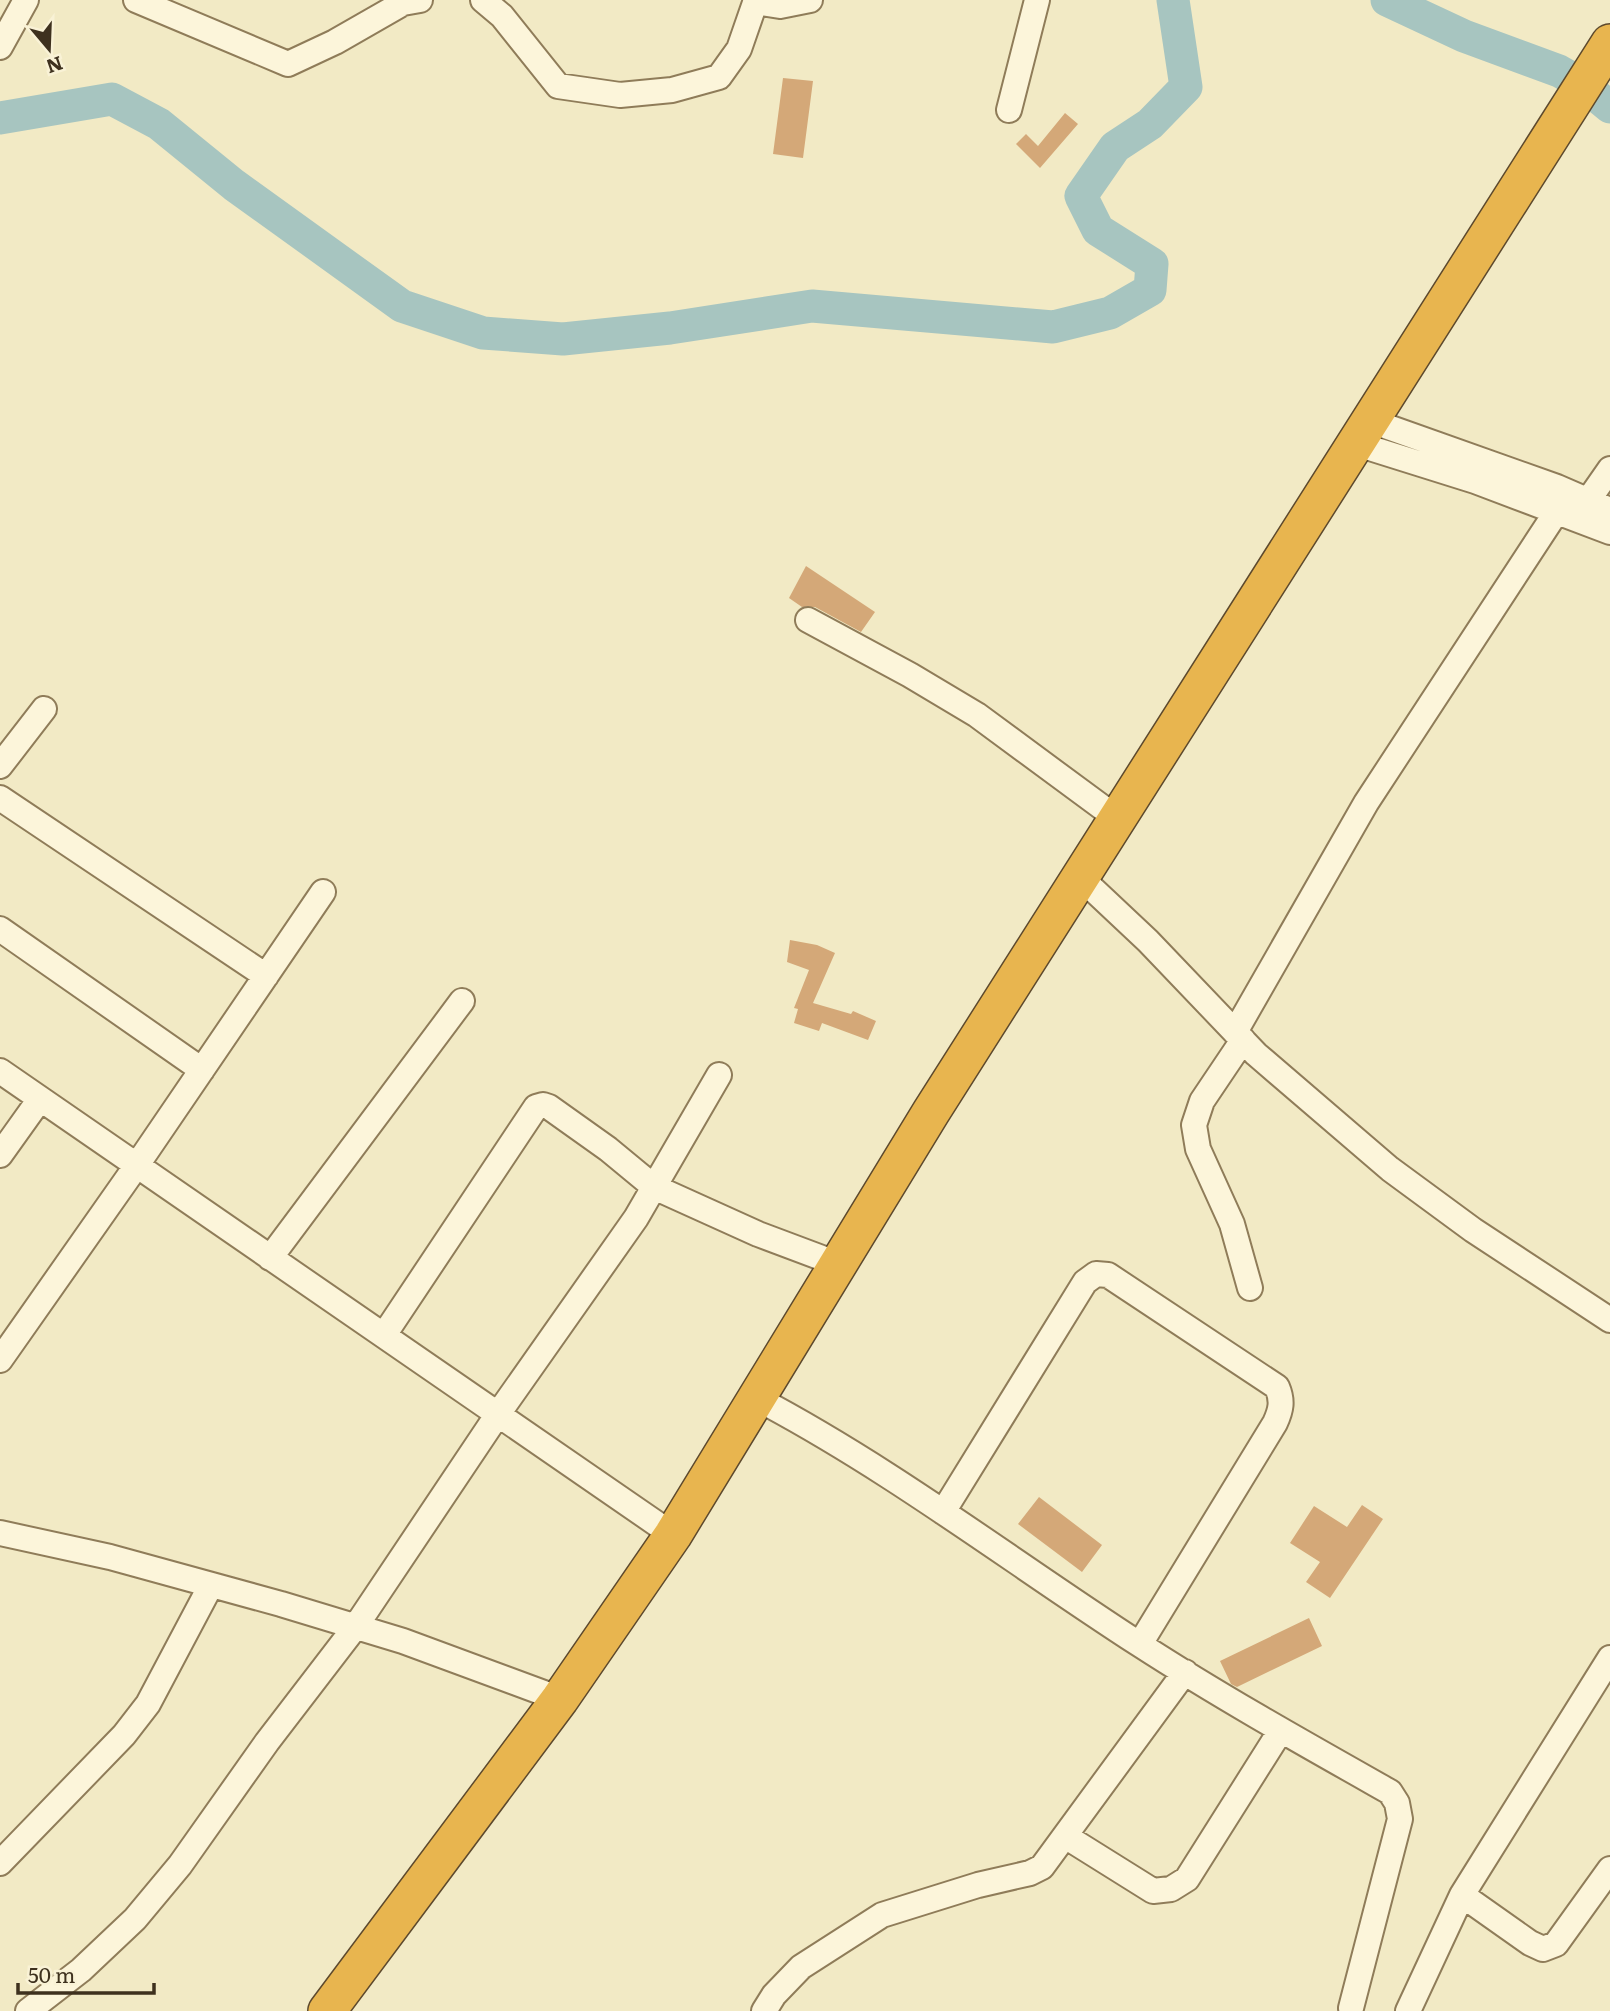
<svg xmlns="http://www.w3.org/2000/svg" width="1610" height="2011" font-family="Literata,serif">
	<rect width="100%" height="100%" fill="#f2eac5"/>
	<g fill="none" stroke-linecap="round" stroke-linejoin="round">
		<path stroke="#a7c5c0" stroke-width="33" d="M1387 0 1464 36 1559 71 1582 84 1610 107
			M0 118 112 99 159 124 234 185 402 306 483 333 563 339 670 328 812 306 1053 327 1110 313 1150 290 1152 264 1098 230 1081 196 1115 147 1150 124 1186 87 1173 0"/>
	</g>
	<path fill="#d4a878" d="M783 78 813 81 803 158 773 154Z
		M1065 113 1078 124 1040 168 1016 144 1026 134 1038 146Z
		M806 566 875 612 861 632 815 607H802L789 598Z
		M790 940 817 945 835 953 813 1003 851 1014 853 1011 876 1021 868 1040 822 1023 819 1031 794 1023 798 1009 794 1008 809 970 787 962Z
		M1039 1497 1102 1545 1082 1572 1018 1524Z
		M1362 1505 1383 1519 1330 1598 1306 1582 1320 1562 1290 1543 1314 1506 1347 1527Z
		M1309 1618 1322 1646 1237 1687 1231 1684 1220 1661Z"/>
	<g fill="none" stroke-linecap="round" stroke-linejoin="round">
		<defs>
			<path id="minor" d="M136 0 288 64 335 42 403 3 420 0
				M483 0 502 16 558 86 620 95 672 90 719 77 739 49 756 0
				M755 2 780 6 810 0
				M0 47 26 0
				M1009 110 1037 0
				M1371 421 1557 487 1610 510
				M1357 444 1475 481 1610 532
				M1580 512 1610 469
				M808 620 910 675 977 715 1118 819
				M0 766 44 709
				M0 798 266 976
				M1081 878 1148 941 1256 1054 1390 1169 1473 1230 1610 1320
				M0 929 202 1070
				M1235 1032 1366 803 1557 511
				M1243 1040 1202 1101 1194 1125 1198 1149 1232 1224 1250 1288
				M0 1071 673 1535
				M0 1155 40 1099
				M270 1258 462 1001
				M384 1335 536 1107 543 1105 549 1107 608 1149 654 1187 758 1234 838 1264
				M0 1360 137 1165 323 892
				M756 1398C891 1469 1012 1562 1139 1644 1221 1697 1305 1744 1390 1792L1397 1803 1400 1819 1351 2008
				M943 1512 1085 1282 1096 1274 1108 1275 1277 1387C1283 1401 1281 1410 1275 1423L1140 1644
				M0 1533 110 1557 281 1604 403 1641 560 1699
				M1065 1836 1153 1891 1171 1889 1187 1879 1281 1730
				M0 1863 124 1735 148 1704 211 1585
				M1462 1895 1530 1943 1543 1949 1556 1944 1610 1869
				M28 2011 81 1970 135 1919 180 1865 267 1742 356 1626 498 1414 636 1218 719 1075
				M764 2011 774 1995 801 1967 882 1915 978 1885 1030 1873 1042 1867 1185 1672
				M1408 2011 1462 1895 1610 1658"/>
			<path id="highway" d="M327 2011 560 1699 673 1535 931 1112 1610 43"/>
		</defs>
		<use href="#minor" stroke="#8f7c59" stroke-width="28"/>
		<use href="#highway" stroke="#5d492d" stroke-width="40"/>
		<use href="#minor" stroke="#fcf5da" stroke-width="24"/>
		<use href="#highway" stroke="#e8b54f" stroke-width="37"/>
	</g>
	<g transform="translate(49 49) rotate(161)" stroke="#f9f2d6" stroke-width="5" paint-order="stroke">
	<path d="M0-5L12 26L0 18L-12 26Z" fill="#3e311e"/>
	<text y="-10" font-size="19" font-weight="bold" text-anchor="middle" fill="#3e311e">N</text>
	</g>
	<path d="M18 1983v10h136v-10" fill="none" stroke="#3e311e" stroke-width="3.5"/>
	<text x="28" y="1983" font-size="21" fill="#3e311e" stroke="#f9f2d6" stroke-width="5" paint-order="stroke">50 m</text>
</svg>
